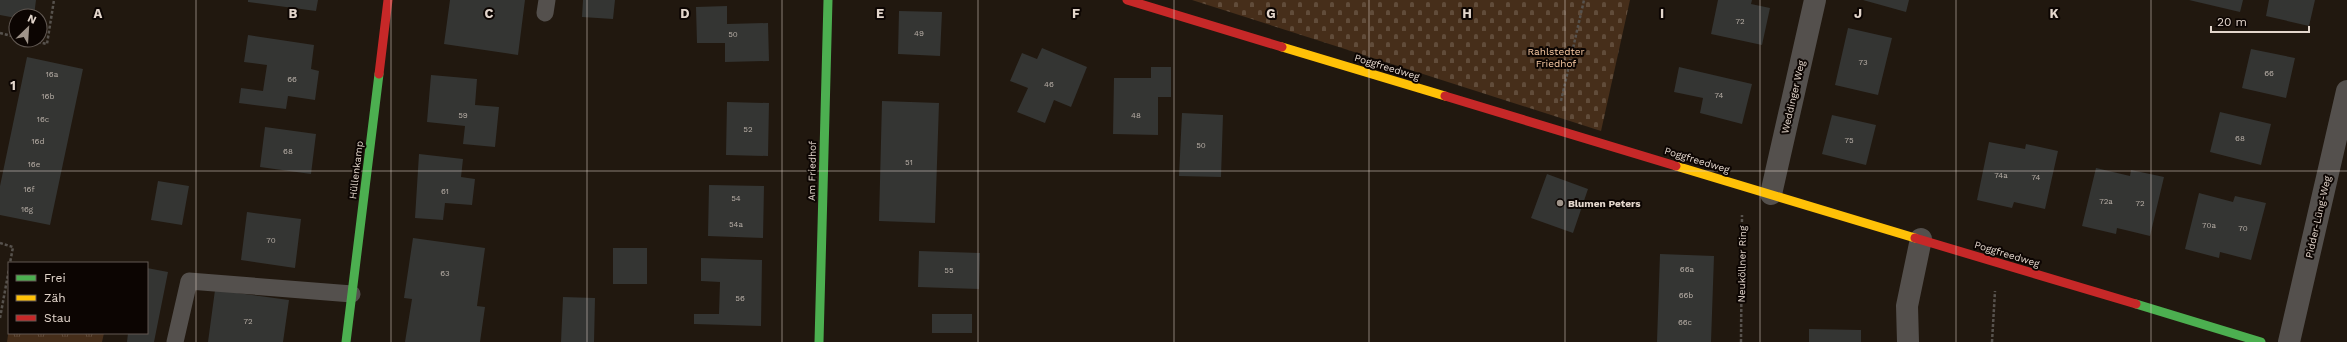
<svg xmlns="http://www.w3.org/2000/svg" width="2347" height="342" font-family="'Work Sans',sans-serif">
	<defs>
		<pattern id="cemetery-stones" width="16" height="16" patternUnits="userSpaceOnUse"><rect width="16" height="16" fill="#462e1a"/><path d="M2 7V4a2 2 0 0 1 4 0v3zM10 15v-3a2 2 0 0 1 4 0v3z" fill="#614c3a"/></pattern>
		<pattern id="park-tufts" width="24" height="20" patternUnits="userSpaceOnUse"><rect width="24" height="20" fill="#462e1a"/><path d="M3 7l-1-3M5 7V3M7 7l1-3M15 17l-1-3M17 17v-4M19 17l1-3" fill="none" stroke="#614c3a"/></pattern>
	</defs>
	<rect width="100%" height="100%" fill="#21180f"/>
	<path fill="url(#cemetery-stones)" d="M1192 0H1630L1601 131Z"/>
	<path fill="url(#park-tufts)" d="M9 328V333H104L102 342H7Z"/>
	<path fill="#343533" d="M0 0H36L34 16 16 18 0 15Z
		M248 0H318L316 11 248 2Z
		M450 0H525L518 55 444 44Z
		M583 0H615L613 19 582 17Z
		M1718 0H1752L1751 4 1770 8 1762 45 1711 34Z
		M1863 0H1909L1906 12Z
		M2189 0H2243L2240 12Z
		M2269 0H2315L2309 26 2266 16Z
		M727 6V24L768 23 769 61 725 62V43H697L696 7Z
		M899 11 942 12 940 56 898 54Z
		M1848 28 1892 38 1878 95 1835 85Z
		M248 35 314 45 311 69 319 71 315 100 288 96 286 109 239 103 241 88 263 91 267 65 244 62Z
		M1042 48 1087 67 1071 107 1054 100 1045 123 1017 112 1028 88 1010 81 1022 53 1037 59Z
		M2251 49 2295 58 2286 98 2242 88Z
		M27 57 83 69 50 225 0 215V186Z
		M1151 67H1171V97H1158V135L1113 134 1114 78H1151Z
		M1679 67 1752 84 1742 124 1700 113 1703 98 1674 92Z
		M431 75 477 79 475 105 499 107 495 147 463 144 465 126 427 122Z
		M882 101 939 103 935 223 879 221Z
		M727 102 769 103 768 156 726 155Z
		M2220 112 2271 124 2261 165 2210 152Z
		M1182 113 1223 115 1221 177 1179 176Z
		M1832 115 1876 125 1866 165 1822 154Z
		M265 127 316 134 311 174 260 167Z
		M1989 142 2025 149 2026 144 2058 151 2045 209 2014 202 2012 208 1977 200Z
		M419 154 463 159 461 177 475 179 472 205 445 203 443 220 415 218Z
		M2096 168 2130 176 2131 170 2164 177 2150 236 2117 228 2116 234 2082 226Z
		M1547 174 1588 189 1573 233 1531 218Z
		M158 181 189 186 182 225 151 220Z
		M709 185 764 186 763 238 708 236Z
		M2199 193 2233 202 2235 196 2266 203 2251 260 2220 252 2219 258 2185 249Z
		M247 212 301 219 295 268 241 260Z
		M413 238 485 248 477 306 485 307 480 342H405L412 299 404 298Z
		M613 248H647V284H613Z
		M919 251 980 253 979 289 918 287Z
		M1660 254 1714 256 1711 342H1657Z
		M701 258 762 260 761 326 694 324V314H719L720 282 701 281Z
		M147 268 168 272 154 342H127L128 333H147Z
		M215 290 289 300 283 342H208Z
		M563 297 595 298 594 342H561Z
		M932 314H972V333H932Z
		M1809 329 1861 330V342H1809Z"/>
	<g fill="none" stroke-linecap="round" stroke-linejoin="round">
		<path stroke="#57524d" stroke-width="2.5" stroke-dasharray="3 2" stroke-linecap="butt" d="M0 33 16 37
			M28 40 47 44 54 0
			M1561 101 1584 0
			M0 243 13 247 10 263
			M0 318 9 269
			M1741 342 1742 215
			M1992 342 1995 291"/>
		<path stroke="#54504d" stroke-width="17" d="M545 13 547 0
			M175 342 189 281 352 294"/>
		<path stroke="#54504d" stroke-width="22" d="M1771 194 1815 0
			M1908 342 1907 306 1921 239
			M2289 342 2347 91"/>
		<path stroke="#4caf50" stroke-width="9" d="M2136 304 2261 342
			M346 342 379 74
			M819 342 828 0"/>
		<path stroke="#ffc107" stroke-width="9" d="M1282 47 1445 96
			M1676 166 1915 238"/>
		<path stroke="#c62828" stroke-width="9" d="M1127 0 1282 47
			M379 74 388 0
			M1445 96 1676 166
			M1915 238 2136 304"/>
	</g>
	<path fill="none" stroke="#e3d6cc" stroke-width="1" stroke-opacity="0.55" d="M196 0V342M391 0V342M587 0V342M782 0V342M978 0V342M1174 0V342M1369 0V342M1565 0V342M1760 0V342M1956 0V342M2151 0V342M0 171H2347"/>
	<circle fill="#9f948a" stroke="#0c0502" stroke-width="1.5" cx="1560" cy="203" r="4"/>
	<g text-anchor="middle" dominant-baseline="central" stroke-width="4" stroke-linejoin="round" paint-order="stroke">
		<g font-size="8" fill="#b7aea6">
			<text x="1740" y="21">72</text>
			<text x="919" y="33">49</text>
			<text x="733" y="34">50</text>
			<text x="1863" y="62">73</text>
			<text x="2269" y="73">66</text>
			<text x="52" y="74">16a</text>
			<text x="292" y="79">66</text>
			<text x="1049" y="84">46</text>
			<text x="1719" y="95">74</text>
			<text x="48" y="96">16b</text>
			<text x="463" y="115">59</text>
			<text x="1136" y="115">48</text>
			<text x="43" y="119">16c</text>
			<text x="748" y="129">52</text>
			<text x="2240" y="138">68</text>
			<text x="1849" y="140">75</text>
			<text x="38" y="141">16d</text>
			<text x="1201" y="145">50</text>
			<text x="288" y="151">68</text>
			<text x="909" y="162">51</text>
			<text x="34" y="164">16e</text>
			<text x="2001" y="175">74a</text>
			<text x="2036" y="177">74</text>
			<text x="29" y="189">16f</text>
			<text x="445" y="191">61</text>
			<text x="736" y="198">54</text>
			<text x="2106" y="201">72a</text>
			<text x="2140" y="203">72</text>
			<text x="27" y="209">16g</text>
			<text x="736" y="224">54a</text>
			<text x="2209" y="225">70a</text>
			<text x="2243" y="228">70</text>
			<text x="271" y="240">70</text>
			<text x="1687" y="269">66a</text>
			<text x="949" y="270">55</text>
			<text x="445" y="273">63</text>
			<text x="1686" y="295">66b</text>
			<text x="740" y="298">56</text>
			<text x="248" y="321">72</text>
			<text x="1685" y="322">66c</text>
		</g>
		<g font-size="10" fill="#fbcca5" stroke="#0c0502">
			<text x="1556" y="51">Rahlstedter<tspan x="1556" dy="12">Friedhof</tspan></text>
		</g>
		<g font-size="10" fill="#e3d6cc" stroke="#0c0502">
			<text transform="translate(1387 67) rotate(17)">Poggfreedweg</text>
			<text transform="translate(1793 97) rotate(-77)">Weddinger Weg</text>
			<text transform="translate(1697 160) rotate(17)">Poggfreedweg</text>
			<text transform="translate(356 170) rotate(-83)">Hüllenkamp</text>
			<text transform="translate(812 171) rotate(-89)">Am Friedhof</text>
			<text transform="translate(2318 217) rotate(-77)">Pidder-Lüng-Weg</text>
			<text transform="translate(2007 254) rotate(17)">Poggfreedweg</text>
			<text transform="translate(1742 264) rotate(-89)">Neuköllner Ring</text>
		</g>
		<g font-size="10" font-weight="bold" fill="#e3d6cc" stroke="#0c0502" text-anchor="start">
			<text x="1568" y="203">Blumen Peters</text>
		</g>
	</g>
	<g font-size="13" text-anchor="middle" font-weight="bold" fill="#e3d6cc" stroke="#0c0502" stroke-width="4" stroke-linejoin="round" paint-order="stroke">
		<text x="98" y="18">A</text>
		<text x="293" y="18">B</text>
		<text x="489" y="18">C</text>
		<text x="685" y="18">D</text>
		<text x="880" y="18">E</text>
		<text x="1076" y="18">F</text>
		<text x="1271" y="18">G</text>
		<text x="1467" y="18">H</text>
		<text x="1662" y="18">I</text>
		<text x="1858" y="18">J</text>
		<text x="2054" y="18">K</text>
		<text x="13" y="90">1</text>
	</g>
	<rect x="8" y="262" width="140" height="72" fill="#0c0502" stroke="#625953"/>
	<rect x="16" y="275" width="20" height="6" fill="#4caf50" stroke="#625953"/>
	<text x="44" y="282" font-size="12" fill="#e3d6cc">Frei</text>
	<rect x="16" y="295" width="20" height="6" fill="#ffc107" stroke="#625953"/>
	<text x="44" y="302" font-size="12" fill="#e3d6cc">Zäh</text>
	<rect x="16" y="315" width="20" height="6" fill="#c62828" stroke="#625953"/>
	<text x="44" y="322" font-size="12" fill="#e3d6cc">Stau</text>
	<g transform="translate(28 28) rotate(25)"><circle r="19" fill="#0c0502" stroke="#625953"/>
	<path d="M0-3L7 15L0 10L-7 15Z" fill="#9f948a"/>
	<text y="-6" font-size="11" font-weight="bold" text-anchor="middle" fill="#e3d6cc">N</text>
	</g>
	<path d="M2211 26v6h98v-6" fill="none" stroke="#e3d6cc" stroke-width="2"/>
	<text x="2217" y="26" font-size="12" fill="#e3d6cc" stroke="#0c0502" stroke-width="3" paint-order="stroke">20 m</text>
</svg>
